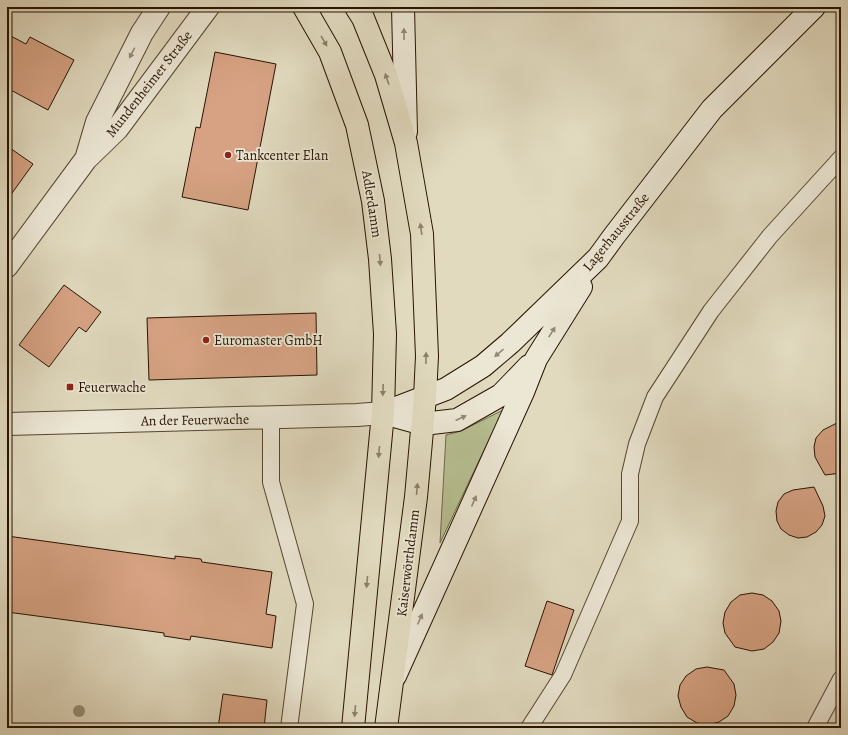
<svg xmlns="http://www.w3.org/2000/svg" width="848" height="735" font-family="Alegreya,serif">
	<rect width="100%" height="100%" fill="#e1dabf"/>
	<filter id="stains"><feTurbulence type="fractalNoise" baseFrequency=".005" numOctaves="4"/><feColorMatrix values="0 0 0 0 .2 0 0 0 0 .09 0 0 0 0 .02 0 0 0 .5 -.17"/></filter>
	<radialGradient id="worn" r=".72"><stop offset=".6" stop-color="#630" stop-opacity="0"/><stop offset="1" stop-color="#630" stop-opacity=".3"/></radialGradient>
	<path fill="#b6be90" stroke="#6e6849" d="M503 410 440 543 446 435 461 431Z"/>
	<path fill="#d6a283" stroke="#271302" d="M7 34 26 44 30 37 74 60 48 110 7 88Z
		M215 52 276 64 248 210 182 197 196 127 200 128Z
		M7 146 33 164 7 200Z
		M64 285 101 312 86 332 79 327 49 367 19 345Z
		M316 313 317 375 149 380 147 318Z
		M841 421V473L825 475 815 457 814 447 816 438 823 430Z
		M814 487 823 506 825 516 822 525 816 532 807 537 798 538 789 535 781 529 777 521 776 511 778 502 784 494 793 490Z
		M7 536 175 559V556L201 559 202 562 272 572 266 614 276 616 272 648 191 636 190 640 164 636V633L7 612Z
		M752 593 763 595 772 601 779 611 781 621 779 633 773 642 764 649 752 651 735 647 725 633 723 623 725 612 731 602 740 595Z
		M547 601 574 610 552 675 525 666Z
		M707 667 724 670 734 684 736 695 734 706 728 716 719 722 708 725 697 723 687 717 681 707 678 696 680 685 686 676 696 669Z
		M223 694 267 700 264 728H218Z"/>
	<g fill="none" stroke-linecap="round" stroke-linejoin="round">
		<defs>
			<path id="lane" d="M271 418V482L305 604 289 728
				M529 728 563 675 630 521V474L637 444 655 397 711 311 770 236 841 158
				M815 728 841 679"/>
			<path id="street" d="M87 156 97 122 142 33 159 7
				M7 266 86 159 117 129 208 7
				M7 424 357 415 383 413"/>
			<path id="secondary" d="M403 7 406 132
				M383 413 446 389 483 366 510 343 598 258 614 236 712 109 814 7
				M383 413 423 424 457 420 501 395 529 366
				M395 676 523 392 536 359 581 287"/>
			<path id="primary" d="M304 7 330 52 357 125 373 201 380 259 385 334 383 413 353 728
				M356 7 363 18 386 75 406 143 422 234 427 356 425 397 416 497 386 728"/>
		</defs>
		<use href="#lane" stroke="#564531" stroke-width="18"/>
		<use href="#street" stroke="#564531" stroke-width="24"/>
		<use href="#secondary" stroke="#271302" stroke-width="24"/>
		<use href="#primary" stroke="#271302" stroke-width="24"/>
		<use href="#lane" stroke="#ece7d5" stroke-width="16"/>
		<use href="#street" stroke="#ece7d5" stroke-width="22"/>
		<use href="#secondary" stroke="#ece7d5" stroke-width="22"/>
		<use href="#primary" stroke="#e1dabf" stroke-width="22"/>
	</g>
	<circle fill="#968e73" cx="79" cy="711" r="6"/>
	<defs><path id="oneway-solid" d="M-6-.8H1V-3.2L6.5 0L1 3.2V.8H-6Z"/></defs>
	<g fill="#938876">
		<use href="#oneway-solid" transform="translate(404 34) rotate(-91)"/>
		<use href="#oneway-solid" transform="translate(132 53) rotate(117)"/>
		<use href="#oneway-solid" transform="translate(552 332) rotate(-58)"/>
		<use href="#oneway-solid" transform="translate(499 353) rotate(140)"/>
		<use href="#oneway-solid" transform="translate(461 418) rotate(-25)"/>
		<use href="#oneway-solid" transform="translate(474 501) rotate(-66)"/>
		<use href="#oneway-solid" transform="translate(420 619) rotate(-66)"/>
	</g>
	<g fill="#8d806a">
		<use href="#oneway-solid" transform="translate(324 41) rotate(60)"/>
		<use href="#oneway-solid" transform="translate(387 79) rotate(-109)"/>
		<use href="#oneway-solid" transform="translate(421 229) rotate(-98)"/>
		<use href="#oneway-solid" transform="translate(380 260) rotate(85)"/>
		<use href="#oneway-solid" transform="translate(426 358) rotate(-89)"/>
		<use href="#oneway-solid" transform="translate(383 390) rotate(92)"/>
		<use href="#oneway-solid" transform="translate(379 452) rotate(95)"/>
		<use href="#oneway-solid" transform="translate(417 489) rotate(-85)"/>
		<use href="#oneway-solid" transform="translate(367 582) rotate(95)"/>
		<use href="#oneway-solid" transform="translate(355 711) rotate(95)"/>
	</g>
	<g fill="#8f2418" stroke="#ece7d5" stroke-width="1.5">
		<circle cx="228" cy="155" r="4"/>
		<circle cx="206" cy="340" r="4"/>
		<rect x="66" y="383" width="8" height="8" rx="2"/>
	</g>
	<g text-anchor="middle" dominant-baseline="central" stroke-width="3.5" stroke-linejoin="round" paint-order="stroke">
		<g font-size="14" fill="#271302" stroke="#ece7d5">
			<text transform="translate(149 84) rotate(-52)">Mundenheimer Straße</text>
			<text transform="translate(372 204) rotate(81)">Adlerdamm</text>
			<text transform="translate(616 232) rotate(-51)">Lagerhausstraße</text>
			<text transform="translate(195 420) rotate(-1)">An der Feuerwache</text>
			<text transform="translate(408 563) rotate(-83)">Kaiserwörthdamm</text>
		</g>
		<g font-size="14" fill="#271302" stroke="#ece7d5" text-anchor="start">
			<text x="236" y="155">Tankcenter Elan</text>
			<text x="214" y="340">Euromaster GmbH</text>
			<text x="78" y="387">Feuerwache</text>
		</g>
	</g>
	<rect width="848" height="735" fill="none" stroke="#e1dabf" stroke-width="24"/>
	<rect x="8" y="8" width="832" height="719" fill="none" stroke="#271302" stroke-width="2"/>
	<rect x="12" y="12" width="824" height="711" fill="none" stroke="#271302"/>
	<rect width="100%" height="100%" filter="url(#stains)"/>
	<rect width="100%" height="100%" fill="url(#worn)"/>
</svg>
